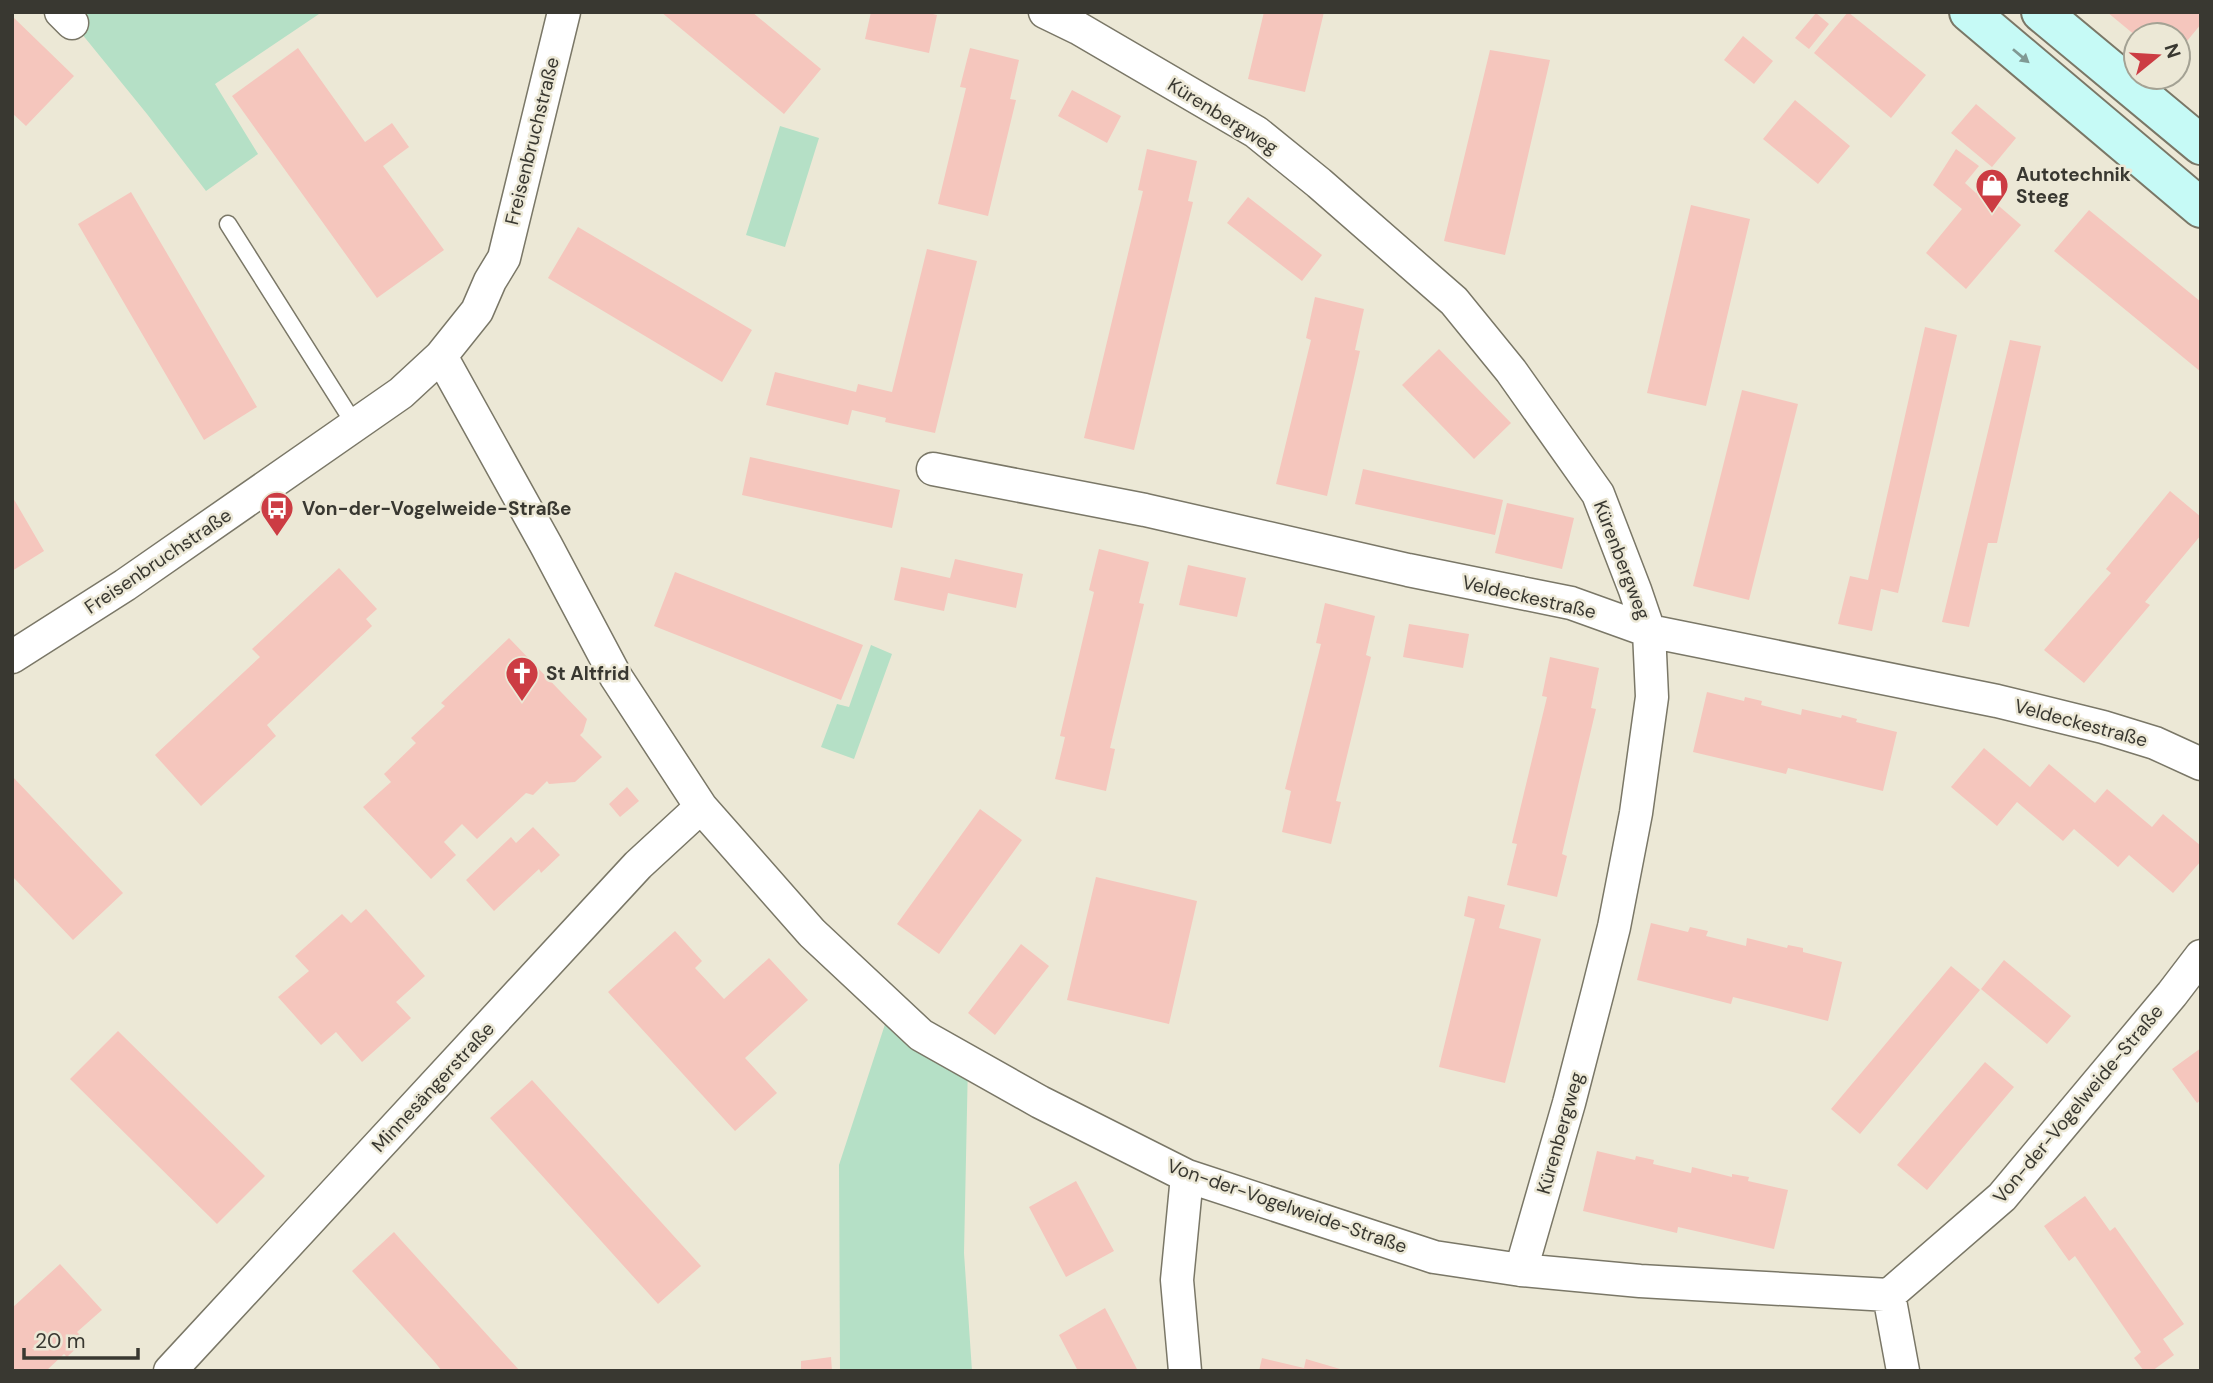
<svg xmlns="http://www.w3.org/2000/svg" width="2213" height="1383" font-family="'DM Sans',sans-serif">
	<rect width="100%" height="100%" fill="#ece8d6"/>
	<path fill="#b5e0c6" d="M64 12H322L215 84 258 154 206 191 147 114Z
		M780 126 819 138 785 247 746 235Z
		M871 645 892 654 854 759 821 747 837 704 849 707Z
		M890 1009 968 1062 964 1253 972 1371H840L839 1165Z"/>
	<path fill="#f5c6bd" d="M661 12H752L821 69 784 114Z
		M871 12H925L937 15 929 53 865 39Z
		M1264 12H1324L1305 92 1248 79Z
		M1848 12 1926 75 1891 118 1814 53Z
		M2107 12H2201V24L2178 52V35L2136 36Z
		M1816 13 1829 24 1809 49 1795 38Z
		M12 16 74 76 26 126 12 113Z
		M1743 36 1773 61 1754 84 1724 60Z
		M298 48 365 142 392 123 409 147 383 166 444 250 377 298 232 96Z
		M970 48 1019 60 1010 99 1016 100 988 216 938 204 966 88 960 87Z
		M1490 50 1550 60 1505 255 1444 241Z
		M1072 90 1121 116 1107 143 1058 116Z
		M1795 100 1850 146 1818 184 1763 139Z
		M1976 104 2016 138 1992 167 1951 133Z
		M1147 149 1197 161 1188 201 1193 202 1134 450 1084 438 1143 191 1138 190Z
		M1956 149 1979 166 1965 183 1976 193 1979 189 2021 225 1966 289 1926 253 1962 209 1933 185Z
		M131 192 257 407 204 440 78 224Z
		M1248 197 1322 255 1302 281 1227 223Z
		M1691 205 1750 219 1706 406 1647 393Z
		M2089 210 2201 302V372L2054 251Z
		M578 227 752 330 722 382 548 278Z
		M927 249 977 261 935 433 885 422 886 418 852 410 848 425 766 405 775 372 856 392 858 384 892 392Z
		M1315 297 1364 309 1355 350 1360 351 1327 496 1276 484 1311 340 1306 338Z
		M1925 327 1957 335 1898 593 1881 589 1872 631 1838 624 1850 576 1868 580Z
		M2010 340 2041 346 1997 543H1988L1969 627 1942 622Z
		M1439 349 1511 423 1474 459 1402 385Z
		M1742 390 1798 404 1749 600 1693 586Z
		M750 457 900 490 892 528 742 495Z
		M1363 469 1503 500 1495 535 1355 504Z
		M2170 491 2201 517V535L2145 602 2150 605 2084 683 2044 650 2111 573 2106 569Z
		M12 496 44 551 12 571Z
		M1507 503 1574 518 1562 569 1495 553Z
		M1099 549 1149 562 1139 603 1144 604 1110 748 1115 749 1106 791 1055 779 1065 737 1060 736 1094 592 1089 590Z
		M955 559 1023 574 1016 608 948 593 944 611 894 600 901 567 950 578Z
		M1188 565 1246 578 1237 617 1179 605Z
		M339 568 377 609 366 619 372 626 267 725 276 736 201 806 155 755 260 657 252 649Z
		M675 572 863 645 841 700 654 626Z
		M1325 603 1375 616 1366 655 1371 657 1336 801 1341 802 1331 844 1282 832 1291 791 1285 789 1321 644 1316 643Z
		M1409 624 1469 634 1463 668 1403 657Z
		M509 638 587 719 583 732 580 735 602 757 575 782 549 784 547 781 533 795 526 793 477 839 462 824 444 842 456 855 431 879 363 807 391 782 384 774 416 743 411 738 445 706 441 703Z
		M1550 657 1599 668 1591 708 1596 709 1562 854 1567 856 1557 897 1507 885 1517 844 1512 843 1547 697 1542 696Z
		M1707 692 1744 701 1745 697 1762 701 1761 705 1801 715 1802 709 1841 718 1842 715 1857 719 1856 722 1897 732 1883 791 1788 768 1786 774 1693 752Z
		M1984 748 2030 787 2049 764 2095 803 2107 789 2152 827 2163 814 2201 846V861L2173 893 2129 855 2118 867 2074 829 2063 841 2017 802 1997 826 1951 787Z
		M12 776 123 893 73 940 12 876Z
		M627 787 639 801 620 817 609 804Z
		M980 809 1022 840 939 954 897 924Z
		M533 827 560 855 541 873 539 869 494 911 466 880 511 837 516 843Z
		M1096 877 1197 901 1169 1024 1067 1000Z
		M1468 896 1505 905 1499 928 1541 939 1505 1083 1439 1067 1475 919 1464 916Z
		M366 909 425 976 396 1002 411 1018 362 1062 336 1032 321 1045 278 997 309 971 295 956 342 914 351 923Z
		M1651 923 1688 932 1690 927 1708 931 1706 936 1746 946 1747 938 1787 948 1788 945 1803 948V952L1842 962 1828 1021 1733 997 1731 1004 1637 980Z
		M675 931 702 961 695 968 724 999 769 958 808 1000 745 1058 777 1093 735 1131 608 992Z
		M1021 944 1049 966 995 1035 968 1013Z
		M2004 960 2071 1016 2047 1044 1981 989Z
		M1951 966 1980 990 1860 1134 1831 1109Z
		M118 1031 265 1176 217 1224 70 1079Z
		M2201 1048V1100L2197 1103 2172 1069Z
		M1985 1062 2014 1087 1927 1190 1897 1165Z
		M532 1080 701 1266 658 1304 490 1118Z
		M1597 1151 1635 1160 1636 1156 1654 1160 1653 1164 1691 1173 1692 1167 1732 1177V1174L1749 1177 1748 1181 1788 1190 1774 1249 1678 1227 1677 1233 1583 1211Z
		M1076 1181 1114 1251 1066 1277 1029 1207Z
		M2085 1196 2110 1231 2115 1227 2184 1324 2163 1339 2174 1355 2152 1371H2144L2134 1358 2141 1352 2075 1256 2069 1261 2044 1226Z
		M394 1232 401 1240 520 1371H442L433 1360 352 1271Z
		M60 1264 102 1310 77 1332 85 1340 67 1357 64 1354 46 1371H12V1308Z
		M1105 1308 1125 1346 1138 1371H1078L1059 1335Z
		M831 1357 832 1371H801V1361Z
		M1262 1358 1304 1368 1306 1359 1347 1371H1259Z"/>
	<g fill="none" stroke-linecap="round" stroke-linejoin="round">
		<defs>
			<path id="service" d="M228 224 355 425"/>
			<path id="minor" d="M61 12 72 23
				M1045 12 1078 28 1256 132 1319 183 1454 301 1511 371 1598 494 1635 590 1649 631 1652 697 1636 813 1614 927 1598 991 1569 1103 1521 1270
				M441 356 546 545 616 677 701 807 812 933 921 1035 1040 1102 1187 1176 1434 1257 1521 1270 1640 1281 1889 1295 2002 1197 2172 994 2201 956
				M933 469 1145 510 1408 570 1571 603 1649 631 1997 701 2103 727 2155 743 2201 764
				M12 657 125 585 401 393 441 356 477 311 490 281 504 258 564 12
				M1889 1295 1903 1371
				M170 1371 638 865 701 807
				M1185 1371 1177 1280 1187 1176"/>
			<path id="secondary" d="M1969 12 2201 208
				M2041 12 2201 145"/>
		</defs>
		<use href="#service" stroke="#7a7767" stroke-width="19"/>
		<use href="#minor" stroke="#7a7767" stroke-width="35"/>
		<use href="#secondary" stroke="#7a7767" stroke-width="42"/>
		<use href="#service" stroke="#fff" stroke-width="16"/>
		<use href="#minor" stroke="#fff" stroke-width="32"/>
		<use href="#secondary" stroke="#c6faf6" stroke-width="38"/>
	</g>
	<defs><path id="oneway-solid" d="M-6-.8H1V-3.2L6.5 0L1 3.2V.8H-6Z" transform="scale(1.75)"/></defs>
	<use fill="#809994" href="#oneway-solid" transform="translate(2021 56) rotate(40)"/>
	<defs>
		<symbol id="shop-pin" viewBox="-11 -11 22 30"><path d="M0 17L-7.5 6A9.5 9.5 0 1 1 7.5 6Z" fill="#cc3c43" stroke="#ece8d6"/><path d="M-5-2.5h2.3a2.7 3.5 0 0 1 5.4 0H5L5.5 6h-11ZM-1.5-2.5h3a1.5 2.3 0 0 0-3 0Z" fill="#fff"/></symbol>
		<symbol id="bus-pin" viewBox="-11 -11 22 30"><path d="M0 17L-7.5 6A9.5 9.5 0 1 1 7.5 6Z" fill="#cc3c43" stroke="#ece8d6"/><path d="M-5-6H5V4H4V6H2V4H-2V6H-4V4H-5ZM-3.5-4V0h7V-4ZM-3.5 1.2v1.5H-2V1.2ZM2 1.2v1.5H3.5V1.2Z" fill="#fff"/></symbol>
		<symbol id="church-pin" viewBox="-11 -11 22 30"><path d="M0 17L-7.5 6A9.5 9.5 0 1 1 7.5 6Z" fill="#cc3c43" stroke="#ece8d6"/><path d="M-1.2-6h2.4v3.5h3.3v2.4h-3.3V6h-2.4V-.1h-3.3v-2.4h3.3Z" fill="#fff"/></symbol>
	</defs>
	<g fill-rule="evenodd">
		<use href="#shop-pin" x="1973" y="166" width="38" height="52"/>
		<use href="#bus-pin" x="258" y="489" width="38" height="52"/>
		<use href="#church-pin" x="503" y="654" width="38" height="52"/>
	</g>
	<g text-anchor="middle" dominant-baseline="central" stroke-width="5" stroke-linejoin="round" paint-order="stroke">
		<g font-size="19" fill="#393831" stroke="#ece8d6">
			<text transform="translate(1223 116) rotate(32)">Kürenbergweg</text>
			<text transform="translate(532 141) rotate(-76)">Freisenbruchstraße</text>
			<text transform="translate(1622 560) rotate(69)">Kürenbergweg</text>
			<text transform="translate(158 561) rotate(-34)">Freisenbruchstraße</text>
			<text transform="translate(1529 597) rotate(13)">Veldeckestraße</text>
			<text transform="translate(2081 723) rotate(15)">Veldeckestraße</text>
			<text transform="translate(433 1087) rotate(-47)">Minnesängerstraße</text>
			<text transform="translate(2078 1104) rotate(-50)">Von-der-Vogelweide-Straße</text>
			<text transform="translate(1560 1133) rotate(-74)">Kürenbergweg</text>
			<text transform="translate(1287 1206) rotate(19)">Von-der-Vogelweide-Straße</text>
		</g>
		<g font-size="19" font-weight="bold" fill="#393831" stroke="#ece8d6" text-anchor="start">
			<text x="2016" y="174">Autotechnik<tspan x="2016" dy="22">Steeg</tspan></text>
			<text x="302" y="508">Von-der-Vogelweide-Straße</text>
			<text x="546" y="673">St Altfrid</text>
		</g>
	</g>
	<rect width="2213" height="1383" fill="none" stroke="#393831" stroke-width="28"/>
	<g transform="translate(2157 56) rotate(72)"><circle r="33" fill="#ece8d6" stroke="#a4a294" stroke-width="2"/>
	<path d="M0-5L12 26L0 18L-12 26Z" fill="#cc3c43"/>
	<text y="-10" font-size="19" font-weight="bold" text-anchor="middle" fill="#393831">N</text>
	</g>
	<path d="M24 1348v10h114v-10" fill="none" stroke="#393831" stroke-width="3.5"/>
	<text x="35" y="1348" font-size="21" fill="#393831" stroke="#ece8d6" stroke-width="5" paint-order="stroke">20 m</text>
</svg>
